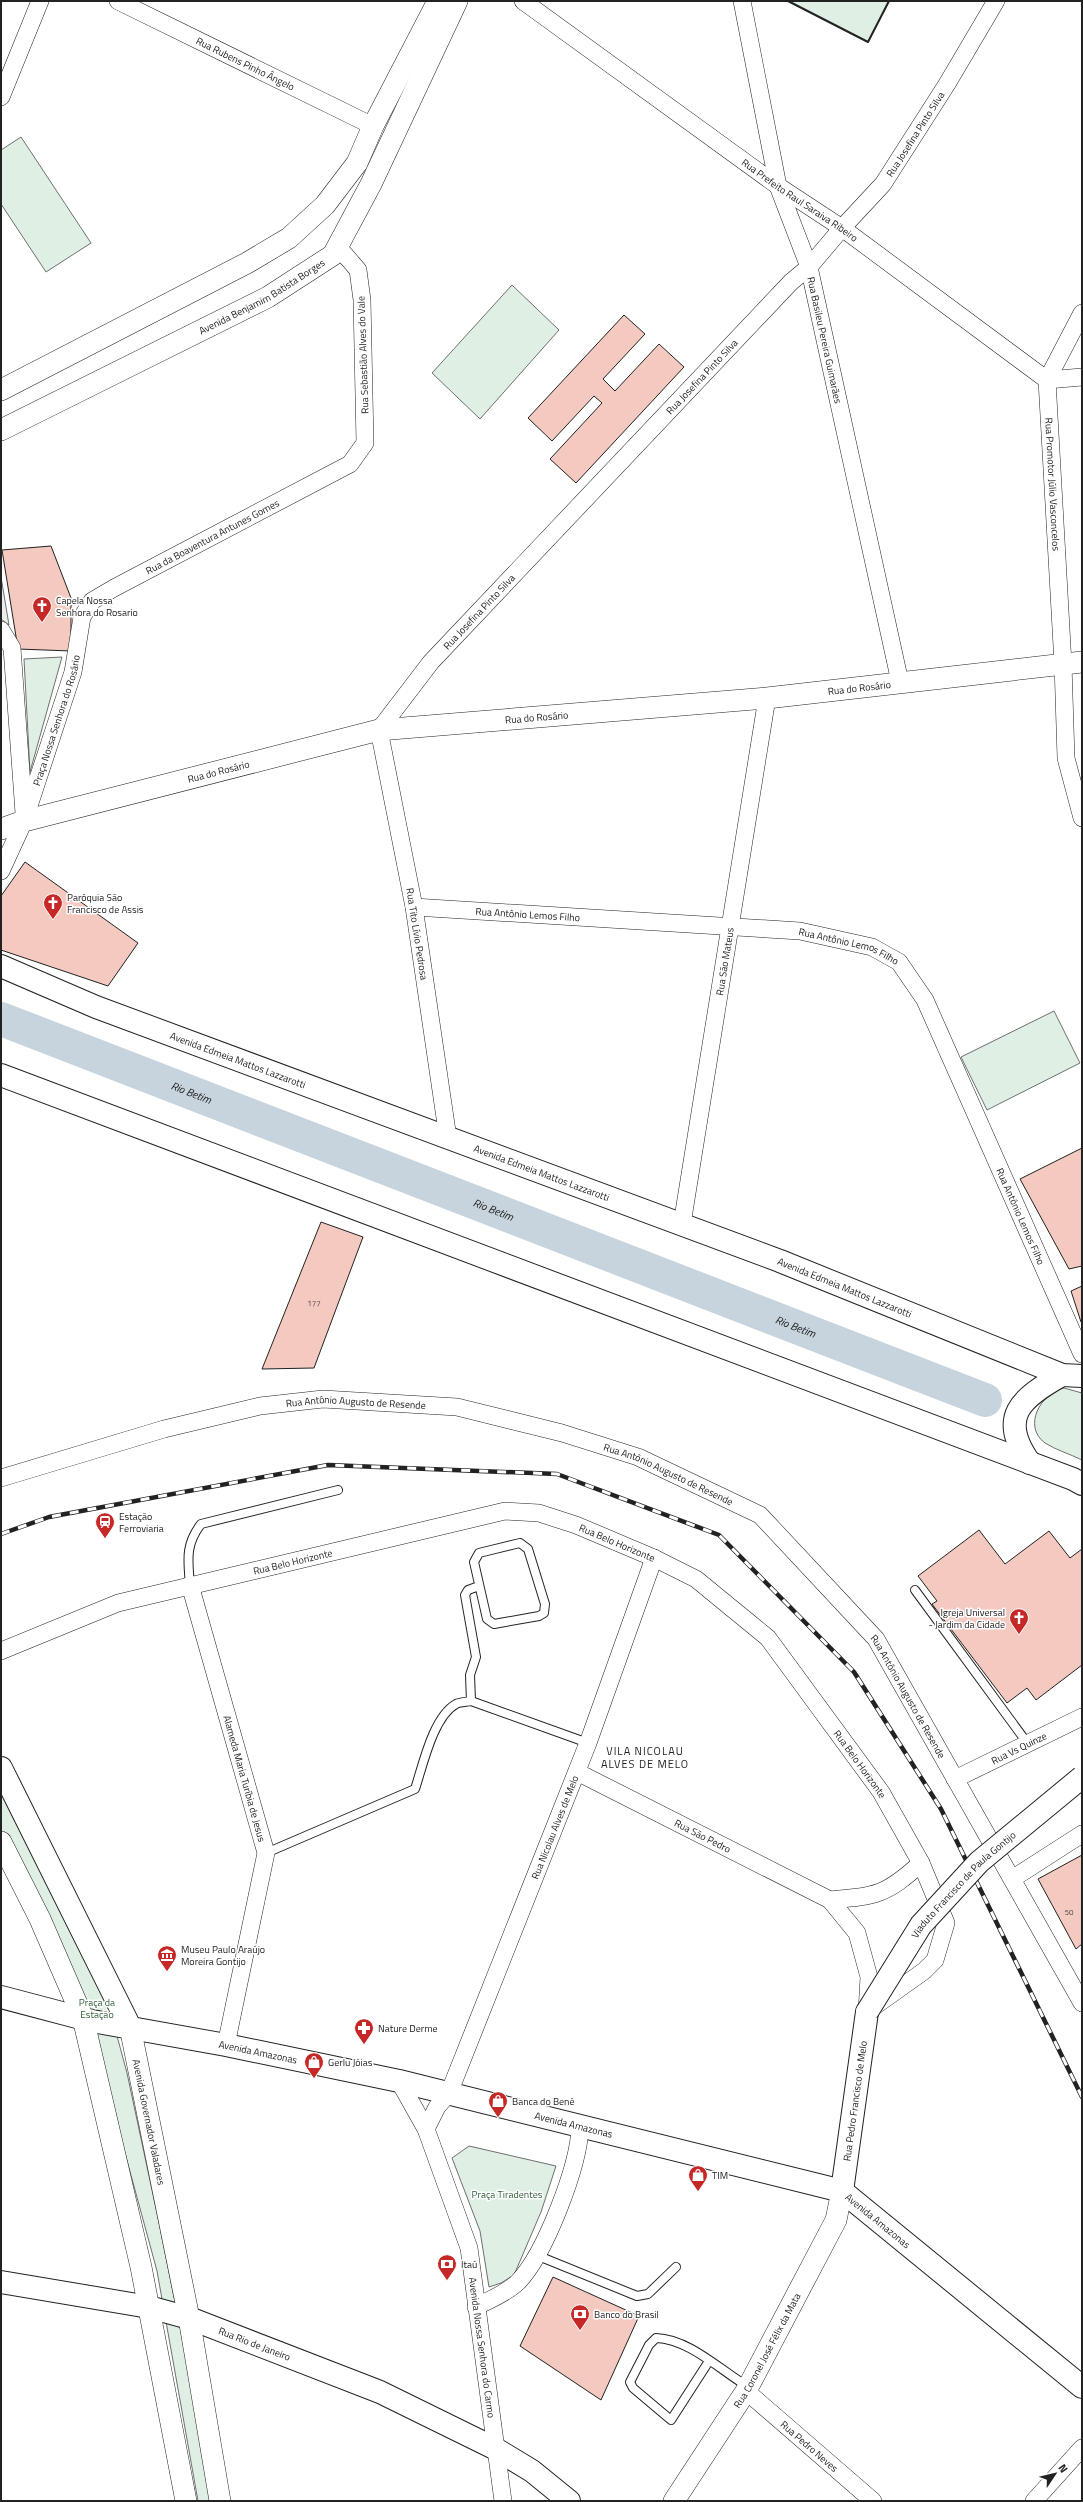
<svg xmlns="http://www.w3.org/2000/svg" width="1083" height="2502" font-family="'Titillium Web',sans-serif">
	<rect width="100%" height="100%" fill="#fff"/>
	<path fill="#e0efe3" stroke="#6f6f6f" d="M788 1H889L868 42Z
		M21 137 91 243 46 272 1 204V150Z
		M512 285 559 330 480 419 432 373Z
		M62 657 30 772 24 659Z
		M1054 1011 1080 1063 987 1110 961 1057Z
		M1064 1388 1082 1393V1460C1070 1454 1056 1450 1045 1443 1022 1426 1041 1393 1064 1388Z
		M1 1790 106 1995 127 2073 159 2223 198 2416 212 2501H198L157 2271 81 1991 1 1833Z
		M469 2146 556 2166 541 2212 514 2275 501 2283 489 2287 480 2231 452 2158Z"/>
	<path fill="#ededed" stroke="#6f6f6f" d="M1 577 9 625 1 619Z"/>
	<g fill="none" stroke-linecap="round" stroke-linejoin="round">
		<path stroke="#c7d3dd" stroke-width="34" id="s1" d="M1 1019 985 1400"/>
	</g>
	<path fill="#f3c9c0" stroke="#222" d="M624 315 645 334 603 379 615 391 659 344 684 367 576 483 550 459 602 403 594 396 552 441 528 418Z
		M51 546 71 598V651L18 649 2 550Z
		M25 862 138 943 108 986 1 950V896Z
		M1082 1148V1266L1069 1269 1020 1179Z
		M321 1222 363 1237 314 1368 262 1369Z
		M1082 1286V1321L1081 1322 1071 1291Z
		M979 1530 1005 1564 1049 1531 1070 1558 1082 1549V1665L1036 1700 1027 1688 1007 1703 932 1604 937 1601 918 1576Z
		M1082 1855V1944L1076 1949 1038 1879Z
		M553 2277 639 2316 601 2400 520 2346Z"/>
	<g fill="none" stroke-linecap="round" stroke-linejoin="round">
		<defs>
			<path id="service" d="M520 1543 528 1549 545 1604 544 1613 539 1616 494 1624 487 1619 474 1562 479 1553Z
				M190 1585C188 1560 185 1545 201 1524L338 1490
				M915 1590 1028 1744
				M471 1701 470 1675 476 1657 465 1595 468 1590 479 1586
				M266 1853 415 1789C423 1765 433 1717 456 1704 460 1702 467 1702 471 1701L588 1743
				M536 2255 637 2296 648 2294 676 2267
				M709 2361 671 2420 633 2388 630 2382 649 2345 656 2338C689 2339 720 2370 747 2386"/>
			<g id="minor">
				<path id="s2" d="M118 1 373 126"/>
				<path id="s3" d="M523 1 778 186 842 228 1047 380 1082 377"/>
				<path id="s4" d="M742 1 778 186 809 267 900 682"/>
				<path d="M1 97 40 1"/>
				<path id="s5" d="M1082 313 1047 380 1063 664 1066 758 1082 818"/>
				<path d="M1 630 12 648 24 813"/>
				<path id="s6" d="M1 871 24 821 73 672 82 617 92 601 114 588 350 464 365 443 362 300 358 270 339 248"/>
				<path id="s7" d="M414 907 800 931 872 947 899 962 925 1000 1082 1354"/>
				<path id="s8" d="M448 1138 414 907 379 730 431 662 791 282 809 267 842 228 883 184 947 84 996 1"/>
				<path id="s9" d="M682 1224 767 698"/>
				<path id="s10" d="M1 1478 164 1429 260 1406 323 1399 457 1407 562 1433 638 1457 760 1515 876 1639 1082 2003"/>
				<path id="s11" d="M190 1585 266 1853 226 2045"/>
				<path id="s12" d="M1 1651 118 1603 505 1511 539 1513 576 1525 654 1558 696 1579 768 1638 881 1792 921 1863 946 1923 935 1960 924 1971 872 2008"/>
				<path id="s13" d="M577 1772 830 1900 857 1933 869 1977 867 2012"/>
				<path id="s14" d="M955 1779 1082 1717"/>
				<path d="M1012 1879 1082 1834"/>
				<path d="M830 1900C877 1896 886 1895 921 1863"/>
				<path id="s15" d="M399 2081 426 2129 469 2248 503 2501"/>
				<path id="s16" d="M426 2129 437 2107 449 2093 588 1743 654 1558"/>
				<path d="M476 2307C489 2300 507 2293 518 2282 545 2254 579 2166 580 2127"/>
				<path id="s17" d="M746 2391 873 2501"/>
				<path d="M1034 2501 1082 2448"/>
			</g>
			<g id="tertiary">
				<path d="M1 390 247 263 289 238 325 205 357 163 373 126 438 1"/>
				<path id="s18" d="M1 430 268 297 333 255 371 184 457 1"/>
				<path id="s19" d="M1 829 24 821 379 730 767 698 1082 662"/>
				<path d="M1 1842 40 1919 83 2018 141 2267 186 2501"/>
				<path id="s20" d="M130 2027 189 2318 220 2501"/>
				<path id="s21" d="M674 2501 746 2391 836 2220 842 2191"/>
			</g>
			<g id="secondary">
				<path d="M1 1768 130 2027"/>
				<path id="s22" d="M842 2191 867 2012"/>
			</g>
			<g id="primary">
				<path id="s23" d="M1 966 96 1007 780 1261 1062 1375 1082 1376"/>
				<path d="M1 1075 1073 1479 1082 1484"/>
				<path d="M1030 1463C997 1417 1021 1398 1062 1375"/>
				<path id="s24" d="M1 1997 92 2021 226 2045 399 2081 842 2191 1082 2387"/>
				<path id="s25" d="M1 2282 149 2307 189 2318 380 2392 494 2448 532 2471 569 2501"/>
			</g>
		</defs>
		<use href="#service" stroke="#222" stroke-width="10"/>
		<use href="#minor" stroke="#222" stroke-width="18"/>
		<use href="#tertiary" stroke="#222" stroke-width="22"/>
		<use href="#secondary" stroke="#222" stroke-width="24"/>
		<use href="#primary" stroke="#222" stroke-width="24"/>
		<use href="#service" stroke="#fff" stroke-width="8"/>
		<use href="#minor" stroke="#fff" stroke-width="17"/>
		<use href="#tertiary" stroke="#fff" stroke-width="21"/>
		<use href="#secondary" stroke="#fff" stroke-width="22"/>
		<use href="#primary" stroke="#fff" stroke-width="22"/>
		<defs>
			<path id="rail" d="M1 1534 49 1517 328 1465 557 1474 719 1535 854 1672 941 1809 1082 2097"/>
		</defs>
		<use href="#rail" stroke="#222" stroke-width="4.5"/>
		<use href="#rail" stroke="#fff" stroke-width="3" stroke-dasharray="9" stroke-linecap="butt"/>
		<defs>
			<g id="secondary-bridge">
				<path id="s26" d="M867 2012 921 1925 979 1862 1082 1777"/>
			</g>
		</defs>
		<use href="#secondary-bridge" stroke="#222" stroke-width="24" stroke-linecap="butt"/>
		<use href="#secondary-bridge" stroke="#fff" stroke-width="22"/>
		<path stroke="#222" stroke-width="2" d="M788 1 868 42 889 1"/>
	</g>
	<defs>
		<symbol id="church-pin" viewBox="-11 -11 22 30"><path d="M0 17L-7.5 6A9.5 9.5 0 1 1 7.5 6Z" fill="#c62828" stroke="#fff"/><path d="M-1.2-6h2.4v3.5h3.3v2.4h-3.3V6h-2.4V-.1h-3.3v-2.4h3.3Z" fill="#fff"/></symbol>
		<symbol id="station-pin" viewBox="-11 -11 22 30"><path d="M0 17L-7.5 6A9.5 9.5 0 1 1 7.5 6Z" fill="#c62828" stroke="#fff"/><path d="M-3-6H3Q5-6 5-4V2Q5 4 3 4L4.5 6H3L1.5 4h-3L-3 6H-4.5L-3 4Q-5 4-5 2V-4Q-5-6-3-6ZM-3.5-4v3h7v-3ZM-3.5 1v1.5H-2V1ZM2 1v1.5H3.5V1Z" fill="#fff"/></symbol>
		<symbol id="museum-pin" viewBox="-11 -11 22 30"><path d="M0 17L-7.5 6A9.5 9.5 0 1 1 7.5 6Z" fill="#c62828" stroke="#fff"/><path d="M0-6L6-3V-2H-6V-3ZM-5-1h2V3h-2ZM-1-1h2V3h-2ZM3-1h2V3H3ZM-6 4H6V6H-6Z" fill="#fff"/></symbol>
		<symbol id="pharmacy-pin" viewBox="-11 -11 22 30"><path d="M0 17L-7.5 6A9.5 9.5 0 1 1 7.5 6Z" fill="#c62828" stroke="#fff"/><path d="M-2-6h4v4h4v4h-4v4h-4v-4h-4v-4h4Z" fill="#fff"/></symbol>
		<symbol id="shop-pin" viewBox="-11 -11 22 30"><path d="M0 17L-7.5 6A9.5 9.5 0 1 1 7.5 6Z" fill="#c62828" stroke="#fff"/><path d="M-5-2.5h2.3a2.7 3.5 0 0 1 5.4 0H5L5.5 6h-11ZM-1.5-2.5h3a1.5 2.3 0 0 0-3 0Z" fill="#fff"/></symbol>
		<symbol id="bank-pin" viewBox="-11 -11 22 30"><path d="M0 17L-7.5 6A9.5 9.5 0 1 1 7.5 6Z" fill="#c62828" stroke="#fff"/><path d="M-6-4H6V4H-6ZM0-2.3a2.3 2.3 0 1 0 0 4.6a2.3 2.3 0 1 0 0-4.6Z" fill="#fff"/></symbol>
	</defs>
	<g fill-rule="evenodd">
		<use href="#church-pin" x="31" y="595" width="22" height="30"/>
		<use href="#church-pin" x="42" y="892" width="22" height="30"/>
		<use href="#station-pin" x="94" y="1511" width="22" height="30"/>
		<use href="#church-pin" x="1008" y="1607" width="22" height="30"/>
		<use href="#museum-pin" x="156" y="1944" width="22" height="30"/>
		<use href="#pharmacy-pin" x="353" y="2017" width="22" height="30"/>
		<use href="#shop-pin" x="303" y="2051" width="22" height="30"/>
		<use href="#shop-pin" x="487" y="2090" width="22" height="30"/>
		<use href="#shop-pin" x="687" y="2164" width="22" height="30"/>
		<use href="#bank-pin" x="436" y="2253" width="22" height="30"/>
		<use href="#bank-pin" x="569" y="2303" width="22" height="30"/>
	</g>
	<g text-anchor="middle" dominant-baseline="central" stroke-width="3" stroke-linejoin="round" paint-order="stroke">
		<g font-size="8" fill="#564c4a">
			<text x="314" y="1303">177</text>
			<text x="1069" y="1912">50</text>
		</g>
		<g font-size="10" fill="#222" stroke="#fff">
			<text stroke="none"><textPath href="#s2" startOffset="142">Rua Rubens Pinho Ângelo</textPath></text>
			<text stroke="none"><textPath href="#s8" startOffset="1217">Rua Josefina Pinto Silva</textPath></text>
			<text stroke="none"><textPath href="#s3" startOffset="341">Rua Prefeito Raul Saraiva Ribeiro</textPath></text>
			<text stroke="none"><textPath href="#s18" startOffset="293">Avenida Benjamim Batista Borges</textPath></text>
			<text stroke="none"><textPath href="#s4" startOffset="350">Rua Basileu Pereira Guimarães</textPath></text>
			<text transform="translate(363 355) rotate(-92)">Rua Sebastião Alves do Vale</text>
			<text stroke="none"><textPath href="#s8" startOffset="893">Rua Josefina Pinto Silva</textPath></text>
			<text stroke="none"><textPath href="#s5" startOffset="180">Rua Promotor Júlio Vasconcelos</textPath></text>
			<text stroke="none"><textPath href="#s6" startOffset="423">Rua da Boaventura Antunes Gomes</textPath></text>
			<text stroke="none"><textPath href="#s8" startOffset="569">Rua Josefina Pinto Silva</textPath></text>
			<text stroke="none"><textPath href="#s19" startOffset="873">Rua do Rosário</textPath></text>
			<text stroke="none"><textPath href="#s19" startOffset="549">Rua do Rosário</textPath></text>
			<text stroke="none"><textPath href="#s6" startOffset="161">Praça Nossa Senhora do Rosário</textPath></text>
			<text stroke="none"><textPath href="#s19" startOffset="225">Rua do Rosário</textPath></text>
			<text stroke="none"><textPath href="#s7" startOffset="114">Rua Antônio Lemos Filho</textPath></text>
			<text transform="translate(417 934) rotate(81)">Rua Tito Lívio Pedrosa</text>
			<text stroke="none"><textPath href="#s7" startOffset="438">Rua Antônio Lemos Filho</textPath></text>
			<text stroke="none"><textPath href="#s9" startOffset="266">Rua São Mateus</textPath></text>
			<text stroke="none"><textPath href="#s23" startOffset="255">Avenida Edmeia Mattos Lazzarotti</textPath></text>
			<text stroke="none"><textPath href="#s23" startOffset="579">Avenida Edmeia Mattos Lazzarotti</textPath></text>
			<text stroke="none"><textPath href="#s7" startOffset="774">Rua Antônio Lemos Filho</textPath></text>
			<text stroke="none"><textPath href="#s23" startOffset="903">Avenida Edmeia Mattos Lazzarotti</textPath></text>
			<text stroke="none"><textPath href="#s10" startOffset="365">Rua Antônio Augusto de Resende</textPath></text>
			<text stroke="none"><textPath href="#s10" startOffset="689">Rua Antônio Augusto de Resende</textPath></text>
			<text stroke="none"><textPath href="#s12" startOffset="642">Rua Belo Horizonte</textPath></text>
			<text stroke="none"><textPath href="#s12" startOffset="306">Rua Belo Horizonte</textPath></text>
			<text stroke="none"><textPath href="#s10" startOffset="1025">Rua Antônio Augusto de Resende</textPath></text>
			<text stroke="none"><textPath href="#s14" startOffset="71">Rua Vs Quinze</textPath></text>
			<text stroke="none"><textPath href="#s12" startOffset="978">Rua Belo Horizonte</textPath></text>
			<text stroke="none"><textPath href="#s11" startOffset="201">Alameda Maria Turíbia de Jesus</textPath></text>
			<text stroke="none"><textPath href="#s16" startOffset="329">Rua Nicolau Alves de Melo</textPath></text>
			<text stroke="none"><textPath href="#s13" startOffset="141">Rua São Pedro</textPath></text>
			<text stroke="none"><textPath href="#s26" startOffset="161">Viaduto Francisco de Paula Gontijo</textPath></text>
			<text stroke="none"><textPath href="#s24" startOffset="263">Avenida Amazonas</textPath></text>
			<text stroke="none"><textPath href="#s22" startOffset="91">Rua Pedro Francisco de Melo</textPath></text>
			<text stroke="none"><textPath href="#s20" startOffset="97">Avenida Governador Valadares</textPath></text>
			<text stroke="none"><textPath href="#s24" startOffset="587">Avenida Amazonas</textPath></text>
			<text stroke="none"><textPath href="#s24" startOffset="910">Avenida Amazonas</textPath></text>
			<text stroke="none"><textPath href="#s25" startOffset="262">Rua Rio de Janeiro</textPath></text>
			<text stroke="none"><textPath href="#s15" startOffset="282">Avenida Nossa Senhora do Carmo</textPath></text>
			<text stroke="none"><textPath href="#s21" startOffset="177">Rua Coronel José Félix da Mata</textPath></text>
			<text stroke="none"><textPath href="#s17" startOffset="84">Rua Pedro Neves</textPath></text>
		</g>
		<g font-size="10" fill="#222" stroke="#fff" text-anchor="start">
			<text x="56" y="600">Capela Nossa<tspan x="56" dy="12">Senhora do Rosario</tspan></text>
			<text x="67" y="897">Paróquia São<tspan x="67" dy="12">Francisco de Assis</tspan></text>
			<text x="119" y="1516">Estação<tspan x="119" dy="12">Ferroviaria</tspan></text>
			<text x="1005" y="1612" text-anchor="end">Igreja Universal<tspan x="1005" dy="12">- Jardim da Cidade</tspan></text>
			<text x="181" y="1949">Museu Paulo Araújo<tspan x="181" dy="12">Moreira Gontijo</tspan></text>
			<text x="378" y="2028">Nature Derme</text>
			<text x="328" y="2062">Gerlu Jóias</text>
			<text x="512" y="2101">Banca do Bené</text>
			<text x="712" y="2175">TIM</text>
			<text x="461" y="2264">Itaú</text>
			<text x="594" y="2314">Banco do Brasil</text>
		</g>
		<g font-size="10" fill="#2f5e38" stroke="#fff">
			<text x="97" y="2002">Praça da<tspan x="97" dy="12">Estação</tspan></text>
			<text x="507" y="2194">Praça Tiradentes</text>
		</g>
		<g font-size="11" font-style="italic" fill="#222" stroke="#fff">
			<text stroke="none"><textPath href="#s1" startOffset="204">Rio Betim</textPath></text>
			<text stroke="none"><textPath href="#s1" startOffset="528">Rio Betim</textPath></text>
			<text stroke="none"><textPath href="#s1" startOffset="852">Rio Betim</textPath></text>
		</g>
		<g font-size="11" letter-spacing="1" fill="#222" stroke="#fff">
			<text x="645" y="1751">VILA NICOLAU<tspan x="645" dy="13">ALVES DE MELO</tspan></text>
		</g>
	</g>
	<rect width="1083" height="2502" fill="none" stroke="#222222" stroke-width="4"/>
	<g transform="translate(1055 2474) rotate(55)" stroke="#ffffff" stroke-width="3" paint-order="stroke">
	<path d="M0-3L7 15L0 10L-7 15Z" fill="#222222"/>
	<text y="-6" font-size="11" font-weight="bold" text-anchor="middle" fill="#222222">N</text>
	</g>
</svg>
